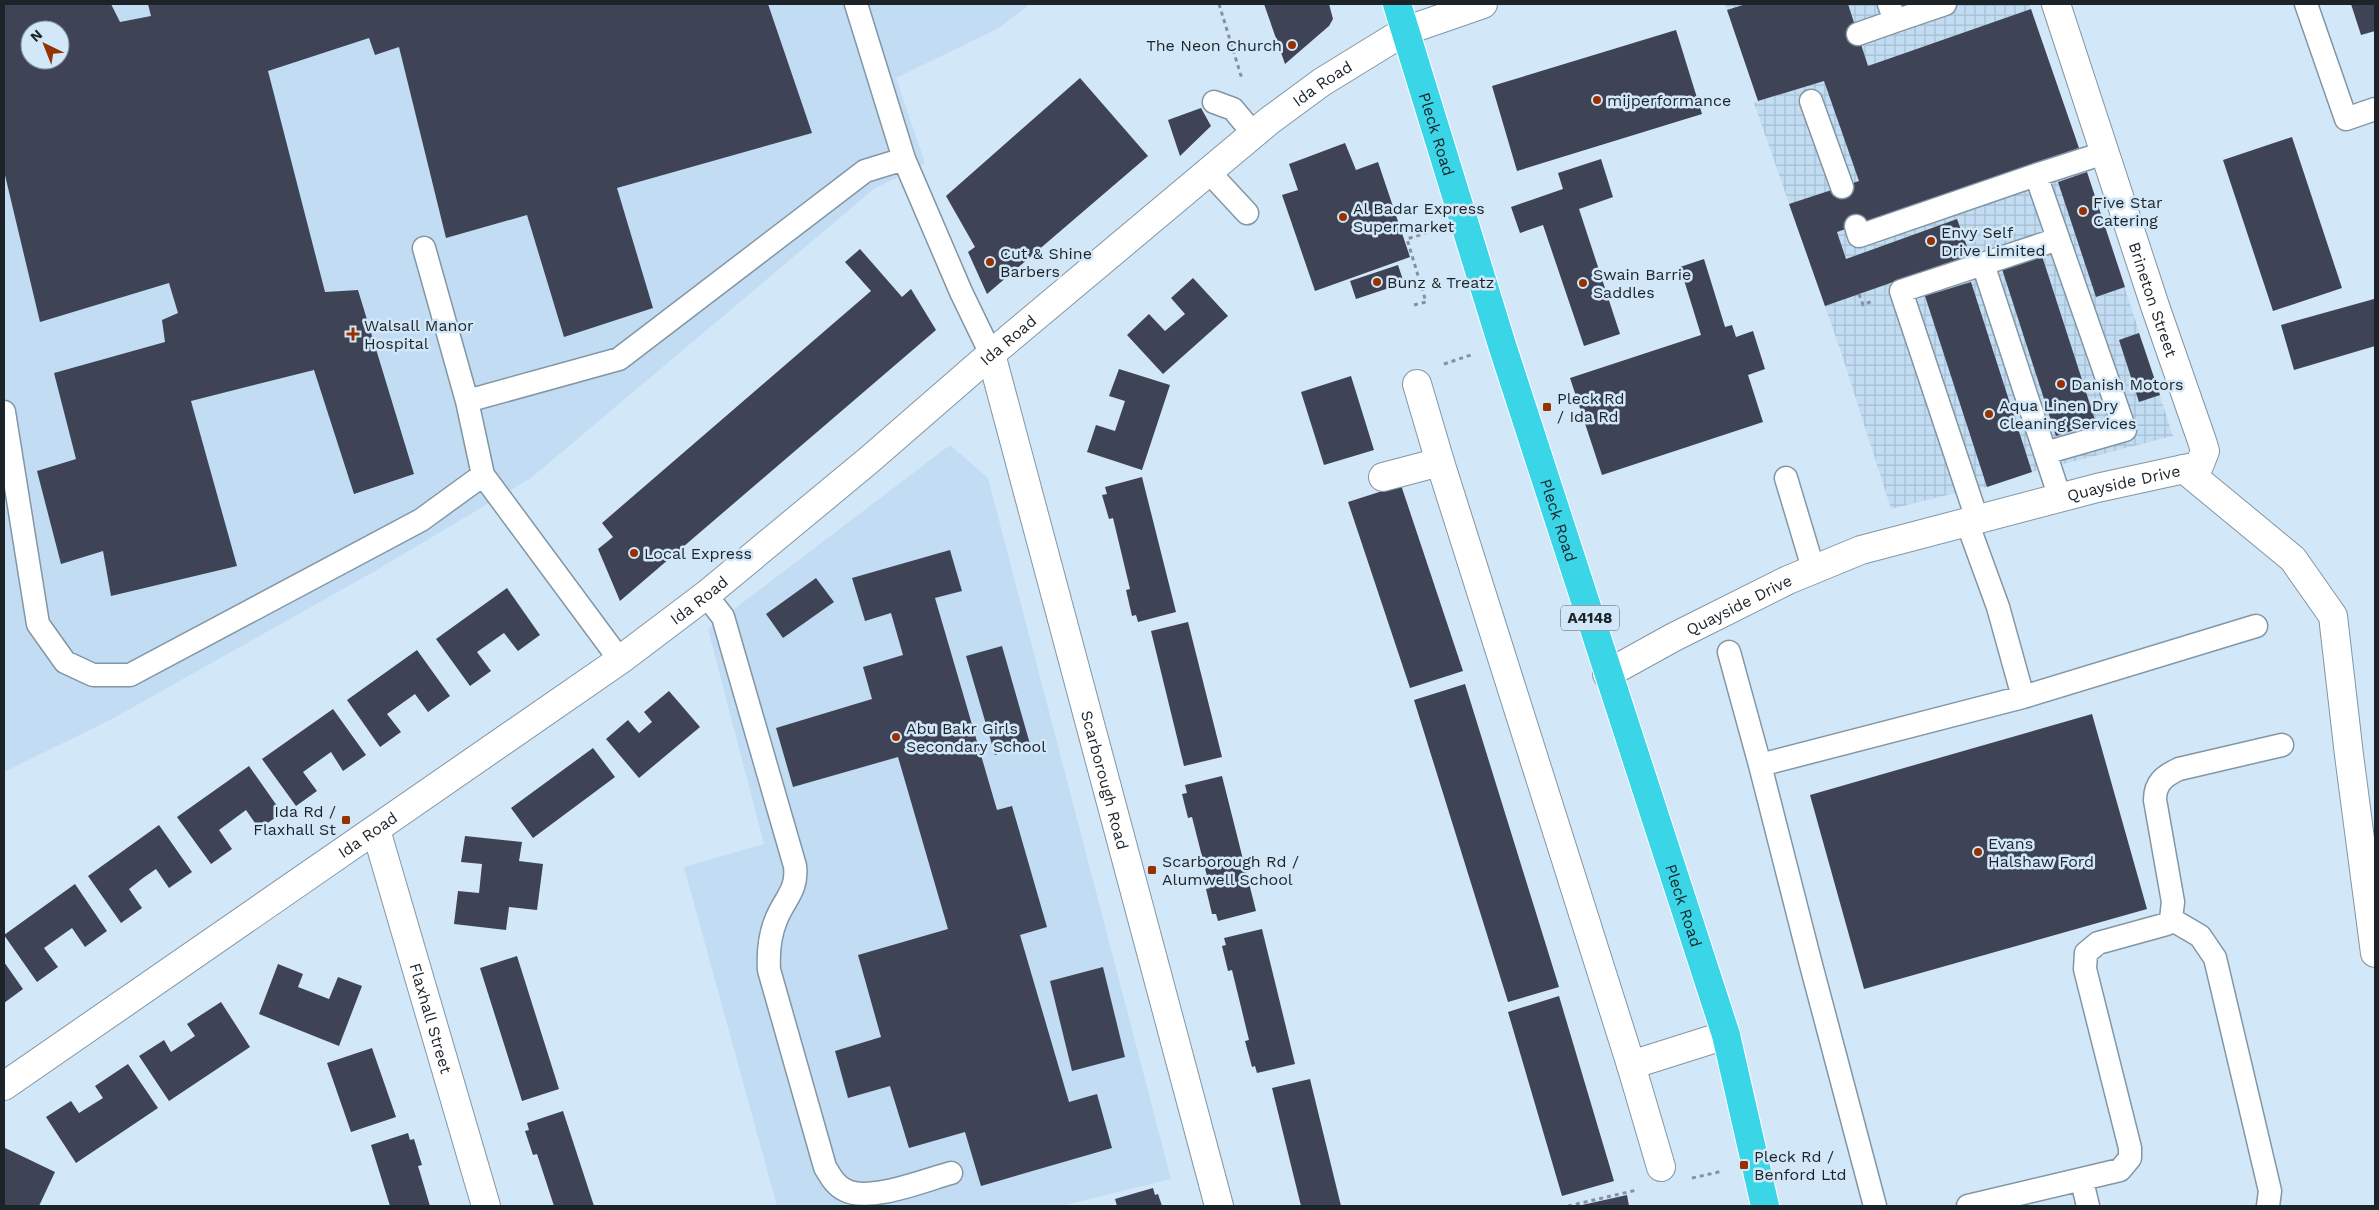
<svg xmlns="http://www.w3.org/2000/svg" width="2379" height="1210" font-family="'Work Sans',sans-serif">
	<defs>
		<pattern id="industrial-grid" width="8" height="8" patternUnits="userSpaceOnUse" patternTransform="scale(1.25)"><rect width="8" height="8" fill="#c2ddf3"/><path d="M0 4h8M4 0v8" fill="none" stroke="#a6bed0"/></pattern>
	</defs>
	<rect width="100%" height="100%" fill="#d2e7f7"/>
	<path fill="#c2ddf3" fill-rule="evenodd" d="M4 4H1030L999 28 896 78 925 163 874 189 531 478 375 571 110 720 4 772ZM30 30H60V60H30Z
		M950 445 988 478 1171 1179 1062 1206H777L684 867 764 844 708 629Z"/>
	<path fill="url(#industrial-grid)" d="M1725 4H2029L2079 148 2076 149 2084 173 2087 172 2173 436 2032 472 1987 487 1967 490 1891 509 1842 355 1754 103 1758 101Z"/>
	<path fill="#3e4356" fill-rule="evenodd" d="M4 4H111L120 22 151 16 148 4H768L812 133 617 188 653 308 564 337 527 215 446 238 399 47 375 55 369 38 268 71 325 292 358 290 414 474 354 494 314 370 191 401 237 566 111 596 103 551 61 564 37 471 76 459 54 373 165 342 162 320 178 313 169 283 40 322 4 171ZM30 30H60V60H30Z
		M1264 4H1329L1333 19 1329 26 1285 64Z
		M1746 4H1848L1868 66 2031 9 2079 148 1837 232 1846 259 1957 219 1970 255 1825 306 1789 204 1859 181 1824 81 1758 101 1727 10Z
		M2351 4H2375V31L2361 35Z
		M1676 30 1702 114 1517 171 1492 86Z
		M1080 78 1148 156 987 294 968 252 975 247 946 196Z
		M1201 108 1211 126 1180 156 1168 120Z
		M2292 137 2342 288 2273 311 2223 160Z
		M1345 143 1356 170 1378 162 1410 257 1315 291 1282 195 1298 190 1289 164Z
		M1601 159 1613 197 1579 209 1620 334 1584 346 1543 225 1520 233 1511 207 1563 189 1558 173Z
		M2087 172 2125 287 2096 297 2058 182Z
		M860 249 902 297 911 289 936 330 620 601 598 549 613 537 602 523 871 291 845 262Z
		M2042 256 2096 423 2056 436 2002 269Z
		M1704 259 1725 327 1732 325 1736 337 1753 331 1765 369 1748 375 1763 422 1602 475 1570 378 1701 335 1680 267Z
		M1398 265 1404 283 1356 299 1350 281Z
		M1193 278 1228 316 1163 374 1127 335 1149 314 1165 331 1185 314 1171 298Z
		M1971 282 2032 472 1987 487 1925 296Z
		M2374 299 2375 346 2294 370 2281 325Z
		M2139 333 2160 395 2139 402 2119 340Z
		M1119 369 1170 385 1142 470 1087 452 1096 425 1115 431 1125 401 1109 396Z
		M1351 376 1374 450 1324 465 1301 392Z
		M1142 477 1176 612 1138 622 1136 615 1132 616 1126 590 1130 589 1113 518 1109 519 1102 495 1107 494 1105 487Z
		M1401 485 1463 671 1410 688 1348 502Z
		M950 550 962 591 935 598 997 810 1012 806 1047 927 1020 935 1069 1102 1097 1094 1112 1148 981 1186 965 1132 909 1148 890 1086 848 1098 835 1051 881 1037 858 955 948 929 898 757 793 787 776 728 872 699 863 667 903 655 891 613 865 621 852 578Z
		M816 578 834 602 783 638 766 614Z
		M507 588 540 635 518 651 504 633 477 652 491 671 470 686 436 639Z
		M1188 622 1222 757 1184 766 1151 631Z
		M1002 646 1030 744 995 755 966 656Z
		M417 650 450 696 428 712 415 694 387 714 401 732 380 747 347 700Z
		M1465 684 1559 987 1508 1002 1414 700Z
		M669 691 700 727 639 778 606 739 628 720 639 733 652 722 644 712Z
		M333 709 366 755 343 771 331 752 303 772 317 791 296 806 262 759Z
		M2092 714 2147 909 1864 989 1810 795Z
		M593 748 615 777 533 838 511 808Z
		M249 766 282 813 259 829 246 810 219 830 232 849 211 864 177 817Z
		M1222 776 1256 911 1218 921 1216 914H1212L1206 889 1210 888 1192 817 1188 818 1182 794 1187 793 1185 785Z
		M159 825 192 872 169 888 156 869 143 878 129 889 142 908 121 923 88 876Z
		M465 836 522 842 519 861 543 864 537 910 509 907 506 930 454 924 458 891 479 893 482 864 461 862Z
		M75 884 107 931 85 947 72 928 44 948 58 967 37 982 4 935Z
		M1262 929 1295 1064 1257 1073 1255 1066 1252 1067 1245 1041 1249 1040 1232 970 1228 971 1222 946 1226 945 1224 938Z
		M517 956 559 1089 522 1101 480 968Z
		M4 962 23 989 4 1003Z
		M278 964 303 974 298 987 329 999 338 977 362 986 339 1046 259 1014Z
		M1103 967 1125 1057 1072 1071 1050 981Z
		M1559 996 1614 1181 1562 1196 1508 1012Z
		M221 1002 250 1047 169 1101 139 1056 164 1040 171 1052 195 1036 187 1024Z
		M372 1048 396 1117 351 1132 327 1063Z
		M128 1064 158 1108 76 1163 46 1117 71 1101 79 1113 103 1098 95 1086Z
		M1310 1079 1341 1206H1301L1272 1088Z
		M563 1111 594 1206H554L537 1154 533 1155 525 1131 529 1130 527 1123Z
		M408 1133 410 1140 414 1139 422 1165 418 1166 430 1206H390L371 1145Z
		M5 1148 55 1172 39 1206H4Z
		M1153 1188 1155 1195 1158 1194 1162 1206H1117L1115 1199Z
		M1627 1195 1629 1206H1582V1205Z"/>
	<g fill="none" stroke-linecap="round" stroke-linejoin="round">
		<defs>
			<path id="service" d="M856 4 904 159 961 292 991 354
				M1889 4 1895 21 1945 4
				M2306 4 2346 119 2375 109
				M1858 34 1895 21
				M1811 101 1842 187
				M1214 102 1233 109 1253 133
				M1208 171 1247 213
				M1856 226 1859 236 2036 175
				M424 248 467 401 483 475 620 660
				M1983 264 2058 239
				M467 401 619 359 865 171 904 159
				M4 412 38 624 65 662 93 675H130L421 520 483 475
				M2045 453 2125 430 2036 175 2104 153
				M1786 478 1813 568
				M1977 519 1901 291 1983 264 2060 498
				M1967 522 1998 607 2023 697
				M706 595 723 617 795 866C798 891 784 899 776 920 769 937 768 952 769 970L825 1167C831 1177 835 1185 845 1190 869 1203 925 1180 951 1173
				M1729 652 1760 765 2023 697 2256 626
				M1760 765 1810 961 1875 1206
				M2171 919 2200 936 2215 958 2270 1191 2268 1206
				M2082 1181 2088 1206
				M1968 1206 2120 1170 2130 1158V1148L2085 969 2086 953 2098 943 2167 924 2171 919 2173 902 2155 800C2155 783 2164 776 2179 769L2282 745"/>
			<g id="minor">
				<path id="s1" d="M2056 4 2155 306 2202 441 2205 451 2199 466 2184 469"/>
				<path id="s2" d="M991 354 1219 1206"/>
				<path d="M1417 384 1440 462 1631 1065 1661 1167"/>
				<path d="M1383 477 1440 462"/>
				<path id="s3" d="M1607 674 1674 637 1788 580 1861 550 2097 488 2184 469 2293 559 2333 616 2349 755 2375 953"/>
				<path id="s4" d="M376 830 486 1206"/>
				<path d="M1631 1065 1726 1035"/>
			</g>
			<g id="tertiary">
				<path id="s5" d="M4 1086 620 660 706 595 869 460 991 354 1269 121 1322 82 1405 31 1483 4"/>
			</g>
			<g id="trunk">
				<path id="s6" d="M1397 4 1502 345 1726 1035 1765 1206"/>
			</g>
		</defs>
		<use href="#service" stroke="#8296a5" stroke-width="25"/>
		<use href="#minor" stroke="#8296a5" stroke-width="30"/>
		<use href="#tertiary" stroke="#8296a5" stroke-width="30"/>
		<use href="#trunk" stroke="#fff" stroke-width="30"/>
		<path stroke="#83929e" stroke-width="3" stroke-dasharray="4 4" stroke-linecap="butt" d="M1219 4 1242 79
			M1859 294 1863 305 1872 301
			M1414 305 1426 302 1407 239 1432 231
			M1444 364 1471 355
			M1692 1178 1723 1171
			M1568 1206 1637 1190"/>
		<use href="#service" stroke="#fff" stroke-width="22"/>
		<use href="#minor" stroke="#fff" stroke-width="28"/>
		<use href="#tertiary" stroke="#fff" stroke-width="28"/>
		<use href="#trunk" stroke="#3ad6e8" stroke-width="28"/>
	</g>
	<g fill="#963102" stroke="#d2e7f7" stroke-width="2">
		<circle cx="1292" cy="45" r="5"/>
		<circle cx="1597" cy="100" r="5"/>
		<circle cx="2083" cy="211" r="5"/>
		<circle cx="1343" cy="217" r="5"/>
		<circle cx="1931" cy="241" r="5"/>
		<circle cx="990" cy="262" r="5"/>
		<circle cx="1377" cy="282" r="5"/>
		<circle cx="1583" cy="283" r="5"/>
		<path d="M350.5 326.5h5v5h5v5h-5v5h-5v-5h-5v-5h5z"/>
		<circle cx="2061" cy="384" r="5"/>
		<rect x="1542" y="402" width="10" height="10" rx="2.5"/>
		<circle cx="1989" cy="414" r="5"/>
		<circle cx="634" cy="553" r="5"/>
		<circle cx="896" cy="737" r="5"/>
		<rect x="341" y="815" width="10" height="10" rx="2.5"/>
		<circle cx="1978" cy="852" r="5"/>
		<rect x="1147" y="865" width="10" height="10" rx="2.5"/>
		<rect x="1739" y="1160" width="10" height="10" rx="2.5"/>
	</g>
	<g text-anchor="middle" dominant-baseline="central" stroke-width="5" stroke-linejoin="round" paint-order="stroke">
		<rect fill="#d2e7f7" stroke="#535e68" stroke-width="1" x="1561" y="605.5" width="58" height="25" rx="4"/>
		<g font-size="15" font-weight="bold" fill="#1c242a">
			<text x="1590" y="618">A4148</text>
		</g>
		<g font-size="16" fill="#1c242a" stroke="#d2e7f7" text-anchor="start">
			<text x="1282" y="45" text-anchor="end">The Neon Church</text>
			<text x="1607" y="100">mijperformance</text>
			<text x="2093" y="202">Five Star<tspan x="2093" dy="18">Catering</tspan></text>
			<text x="1353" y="208">Al Badar Express<tspan x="1353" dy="18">Supermarket</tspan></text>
			<text x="1941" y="232">Envy Self<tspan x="1941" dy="18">Drive Limited</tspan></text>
			<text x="1000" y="253">Cut &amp; Shine<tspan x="1000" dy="18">Barbers</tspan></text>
			<text x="1593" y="274">Swain Barrie<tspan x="1593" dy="18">Saddles</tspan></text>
			<text x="1387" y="282">Bunz &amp; Treatz</text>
			<text x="364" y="325">Walsall Manor<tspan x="364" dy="18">Hospital</tspan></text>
			<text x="2071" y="384">Danish Motors</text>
			<text x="1557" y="398">Pleck Rd<tspan x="1557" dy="18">/ Ida Rd</tspan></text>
			<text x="1999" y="405">Aqua Linen Dry<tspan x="1999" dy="18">Cleaning Services</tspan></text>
			<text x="644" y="553">Local Express</text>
			<text x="906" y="728">Abu Bakr Girls<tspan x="906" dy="18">Secondary School</tspan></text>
			<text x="336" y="811" text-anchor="end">Ida Rd /<tspan x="336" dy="18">Flaxhall St</tspan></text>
			<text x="1988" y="843">Evans<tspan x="1988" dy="18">Halshaw Ford</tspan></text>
			<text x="1162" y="861">Scarborough Rd /<tspan x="1162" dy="18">Alumwell School</tspan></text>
			<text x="1754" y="1156">Pleck Rd /<tspan x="1754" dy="18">Benford Ltd</tspan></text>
		</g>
		<g font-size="16" fill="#1c242a" stroke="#d2e7f7">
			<text stroke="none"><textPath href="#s5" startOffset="1658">Ida Road</textPath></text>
			<text stroke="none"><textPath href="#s6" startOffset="136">Pleck Road</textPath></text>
			<text stroke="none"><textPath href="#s1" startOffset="311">Brineton Street</textPath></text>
			<text stroke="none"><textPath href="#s5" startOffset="1252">Ida Road</textPath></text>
			<text stroke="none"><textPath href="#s3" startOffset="554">Quayside Drive</textPath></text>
			<text stroke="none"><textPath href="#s6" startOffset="541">Pleck Road</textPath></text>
			<text stroke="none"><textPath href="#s5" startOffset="848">Ida Road</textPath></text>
			<text stroke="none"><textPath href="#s3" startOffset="149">Quayside Drive</textPath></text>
			<text stroke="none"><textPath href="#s2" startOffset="441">Scarborough Road</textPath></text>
			<text stroke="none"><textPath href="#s5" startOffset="442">Ida Road</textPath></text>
			<text stroke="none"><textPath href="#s6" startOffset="946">Pleck Road</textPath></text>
			<text stroke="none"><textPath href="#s4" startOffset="196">Flaxhall Street</textPath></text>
		</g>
	</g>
	<rect width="2379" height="1210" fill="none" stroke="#1c242a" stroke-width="10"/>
	<g transform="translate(45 45) rotate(317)"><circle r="24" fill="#d2e7f7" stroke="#8999a5"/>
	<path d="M0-4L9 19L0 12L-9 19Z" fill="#963102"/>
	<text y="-8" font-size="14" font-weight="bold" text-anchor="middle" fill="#1c242a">N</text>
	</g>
</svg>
